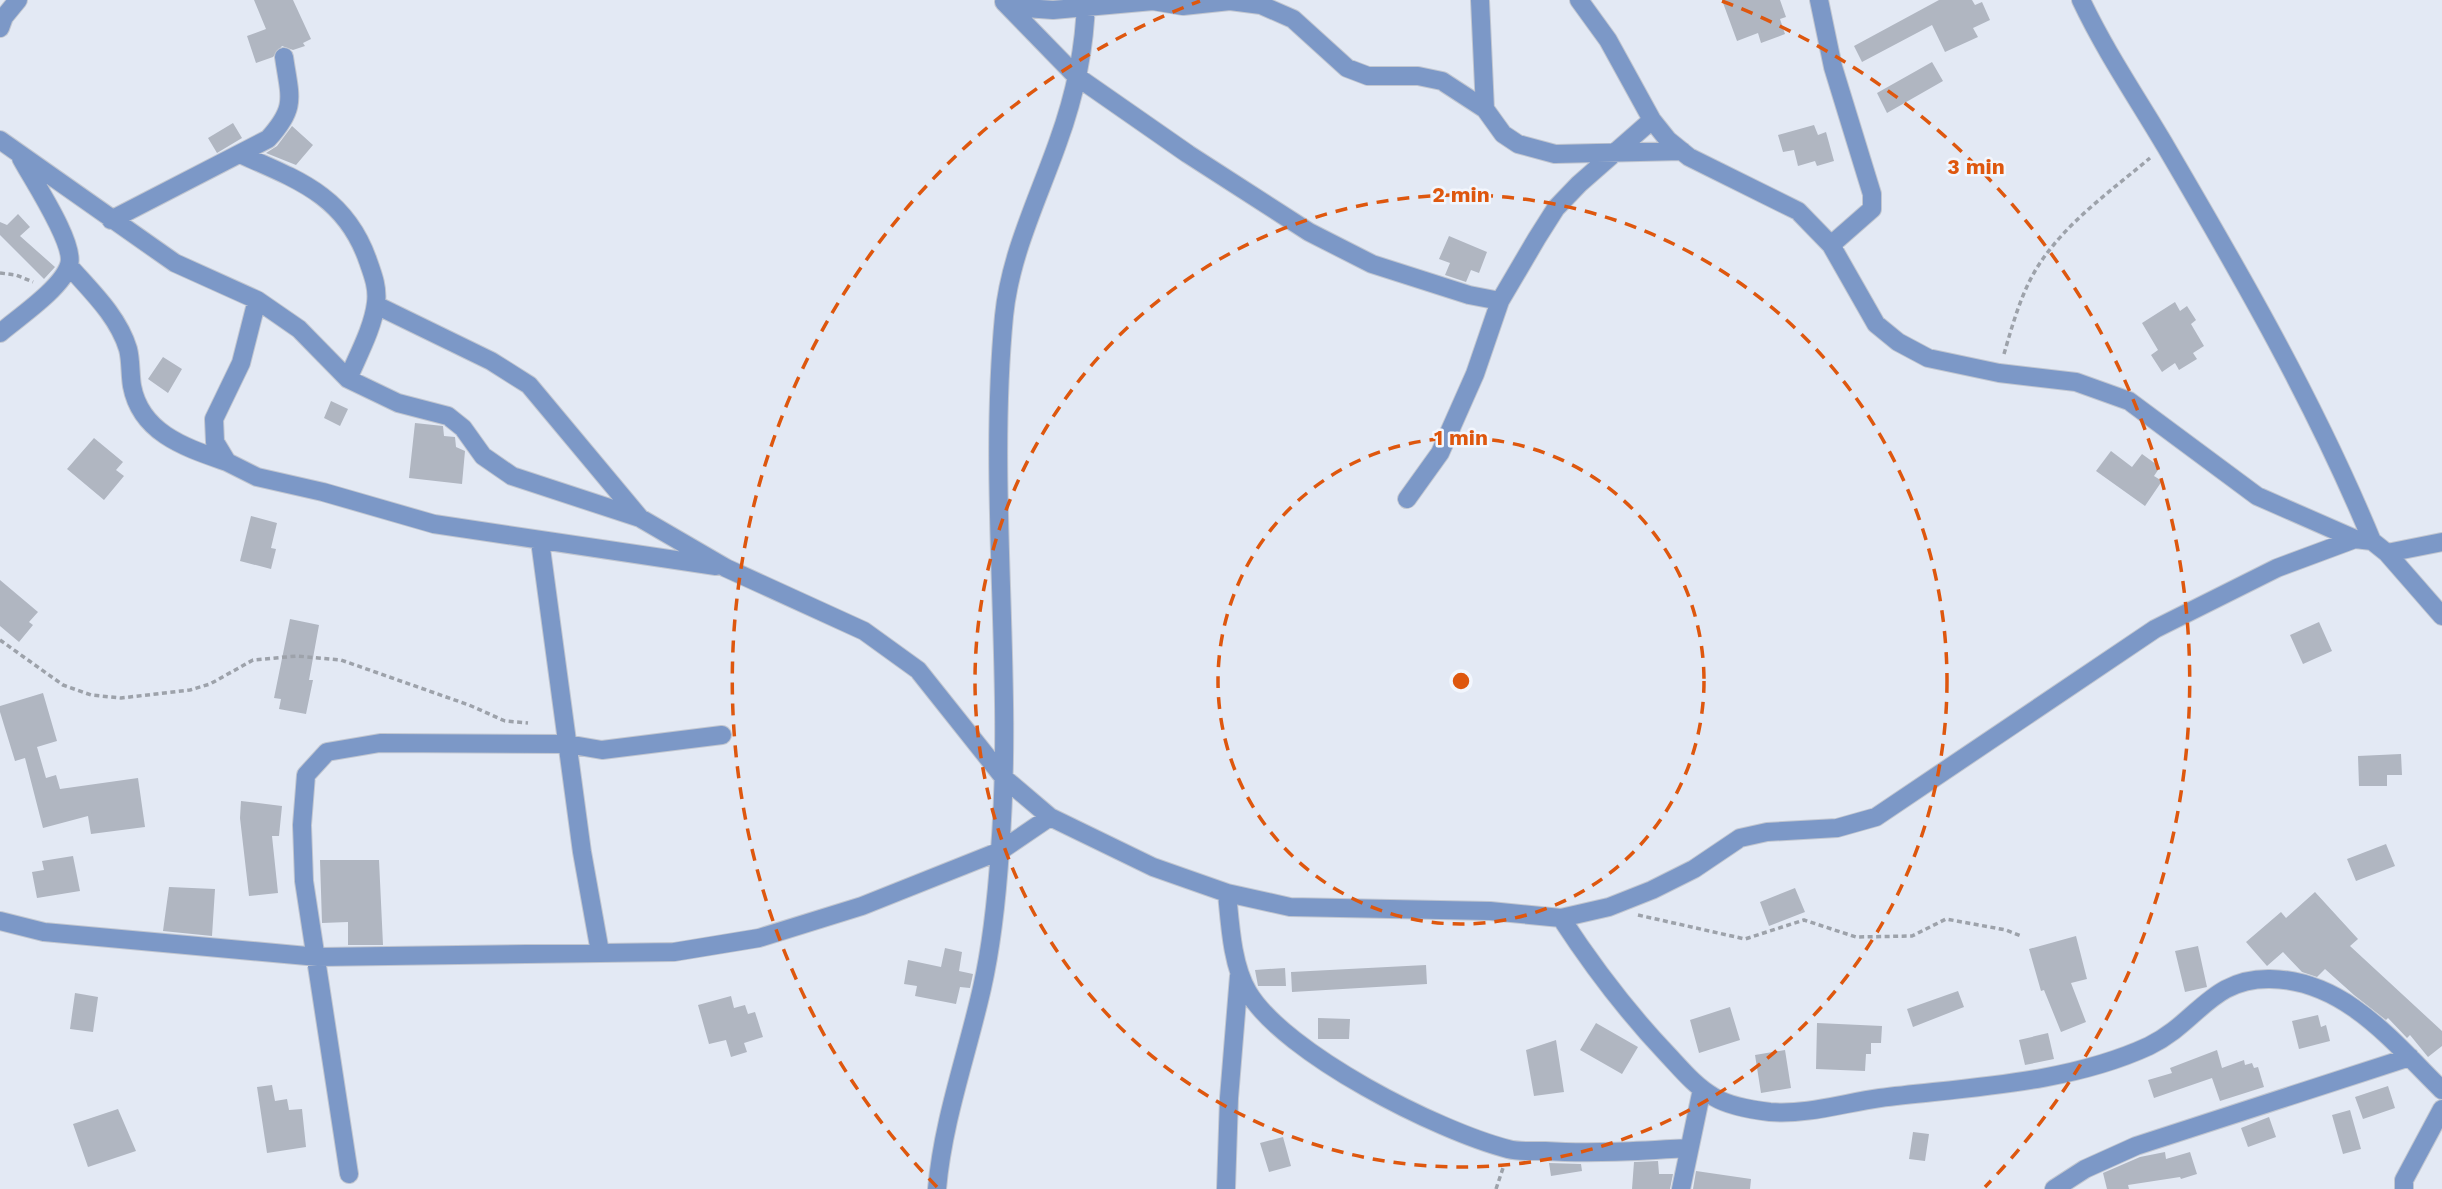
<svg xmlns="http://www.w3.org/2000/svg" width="2442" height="1189" font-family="'Work Sans',sans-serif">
	<rect width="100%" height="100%" fill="#e3e9f4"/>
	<path fill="#b0b6c1" d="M254 0H293L311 39 303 43 305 46 293 50 282 46 273 57 256 63 247 36 266 29Z
		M1722 0H1780L1786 17 1780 19 1785 34 1761 43 1758 33 1737 41Z
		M1939 0H1972L1975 5 1982 2 1990 20 1973 28 1978 37 1945 52 1932 25 1862 62 1854 46Z
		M1932 62 1943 81 1887 113 1877 93Z
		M233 123 242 138 217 153 208 138Z
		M1814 125 1818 135 1826 132 1834 161 1817 166 1815 161 1798 166 1794 150 1783 152 1778 135Z
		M292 126 313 145 296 165 266 153 277 146Z
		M18 214 30 227 20 236 55 267 44 279 0 235V222L7 225Z
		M1449 236 1487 252 1479 273 1471 270 1466 282 1445 275 1450 263 1439 259Z
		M2175 302 2180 311 2187 306 2196 320 2191 324 2204 346 2193 353 2197 359 2179 370 2175 363 2162 372 2151 355 2158 350 2142 323Z
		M163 357 182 369 168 393 148 379Z
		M331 401 348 409 340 426 324 418Z
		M415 423 443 426 444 436 455 437 456 447 465 451 462 484 409 478Z
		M94 438 123 462 116 470 124 476 104 500 67 469Z
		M2111 451 2132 467 2142 454 2160 467 2154 476 2162 481 2145 506 2096 471Z
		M251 516 277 523 271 548 276 549 271 569 240 561Z
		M0 580 38 612 29 622 33 625 19 642 0 626Z
		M290 619 319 625 309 680H313L306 714 279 709 281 699 274 698Z
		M2319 622 2332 651 2303 664 2290 635Z
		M43 693 57 741 37 747 46 778 56 775 60 789 138 778 145 827 91 834 88 816 43 828 25 758 15 761 0 712V706Z
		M2401 754 2402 775H2387V786H2359L2358 756Z
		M241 801 282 806 279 836H272L278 893 249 896 240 818Z
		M2386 844 2395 866 2356 881 2347 859Z
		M73 856 80 891 37 898 32 872 44 870 42 861Z
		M320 860H379L383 945H348V922L322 923Z
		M169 887 215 889 212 936 163 931Z
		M1795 888 1805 912 1769 926 1760 902Z
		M2315 892 2358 939 2350 946 2442 1031V1046L2428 1057 2410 1035 2407 1038 2388 1018 2386 1020 2354 995 2325 969 2317 977 2302 972 2283 952 2267 966 2246 942 2281 912 2286 918Z
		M2076 936 2087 979 2071 983 2086 1022 2061 1032 2044 990 2041 991 2029 949Z
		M2198 946 2207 987 2185 992 2175 951Z
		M945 948 962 952 959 971 973 974 970 988 960 987 956 1004 915 996 917 986 904 984 908 960 941 967Z
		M1426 965 1427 984 1292 992 1291 972Z
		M1285 968 1286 986H1258L1255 970Z
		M1958 991 1964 1007 1913 1027 1907 1009Z
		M75 993 98 997 93 1032 70 1029Z
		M731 996 734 1008 745 1005 748 1014 755 1012 763 1037 744 1043 747 1052 731 1057 726 1040 709 1044 698 1005Z
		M1730 1007 1740 1040 1699 1053 1690 1020Z
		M2318 1015 2321 1027 2326 1025 2330 1041 2299 1049 2292 1021Z
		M1318 1018 1350 1019 1349 1039H1318Z
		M1596 1023 1638 1047 1622 1074 1580 1050Z
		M1817 1023 1882 1026 1881 1043H1871V1054H1866L1865 1071 1816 1069Z
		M2048 1033 2054 1059 2025 1065 2019 1040Z
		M1556 1040 1564 1092 1534 1096 1526 1050Z
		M1785 1050 1791 1088 1761 1093 1755 1055Z
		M2217 1050 2222 1068 2244 1060 2245 1065 2252 1063 2254 1068 2258 1067 2264 1087 2220 1101 2212 1078 2154 1098 2148 1080 2172 1073 2170 1068Z
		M272 1085 275 1101 287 1099 289 1110 302 1109 306 1147 267 1153 257 1087Z
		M2388 1086 2395 1108 2363 1119 2355 1097Z
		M118 1109 136 1151 88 1167 73 1124Z
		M2350 1110 2361 1149 2343 1154 2332 1115Z
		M2269 1117 2276 1137 2248 1147 2241 1128Z
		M1913 1132 1929 1134 1925 1161 1909 1159Z
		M1283 1137 1291 1166 1269 1172 1260 1143Z
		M2165 1152 2166 1159 2190 1152 2197 1174 2181 1179 2180 1177 2128 1185 2129 1189H2107L2103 1173 2140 1157Z
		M1658 1161 1659 1174H1673L1670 1189H1632L1634 1162Z
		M1549 1163 1581 1164 1582 1171 1551 1176Z
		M1696 1171 1751 1179 1750 1189H1693Z"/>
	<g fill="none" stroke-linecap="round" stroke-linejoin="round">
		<defs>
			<path id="minor" d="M1007 0 1026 8 1053 10 1153 1 1183 6 1230 1 1261 5 1293 19 1347 68 1368 76H1418L1442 81 1485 109 1503 134 1518 144 1555 154 1682 151
				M1480 0 1485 109
				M1579 0 1608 40 1652 120 1668 140 1689 157 1798 211 1831 245 1876 324 1898 342 1928 358 1999 373 2076 382 2129 401 2257 496 2355 539
				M1819 0 1833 67 1872 194V209L1831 245
				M2081 0C2105 51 2137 98 2166 147 2241 275 2315 403 2372 541
				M1004 2 1076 76 1188 154 1309 232 1372 264 1469 295 1500 301
				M0 28 4 17 18 0
				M0 140 175 263 257 300 299 329 348 379 398 403 448 416 463 428 483 456 512 476 640 518 726 568 864 631 918 670 1004 778 1050 817 1153 867 1227 893 1290 907 1490 911 1561 918 1609 907 1652 890 1694 869 1740 838 1767 832 1837 828 1876 817 2155 629 2277 568 2355 539 2372 541 2387 553 2442 616
				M242 155C299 180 346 197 368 261 373 275 378 288 376 303 373 328 358 355 348 379
				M111 220 268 139C297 107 290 98 284 57
				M69 266C91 291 118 316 128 349 131 360 130 374 132 386 141 434 187 448 227 462
				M257 300 241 363 214 419 215 442 227 462 257 477 323 492 434 524 716 566
				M376 305 491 361 529 385 640 518
				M0 333C19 317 62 288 69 265 76 244 32 179 21 158
				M1407 499 1440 453 1475 374 1500 301 1537 238 1556 208 1579 184 1652 120
				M540 541 582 852 600 952
				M2387 553 2442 542
				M1227 893C1230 924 1232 965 1248 992 1285 1054 1438 1131 1508 1149 1519 1152 1533 1151 1545 1151 1592 1154 1640 1151 1688 1148
				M1561 918C1593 967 1627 1012 1668 1055 1682 1070 1696 1087 1714 1097 1729 1106 1753 1110 1770 1112 1807 1115 1844 1103 1880 1098 1968 1087 2067 1084 2149 1046 2198 1022 2211 978 2270 979 2345 980 2393 1042 2442 1090
				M0 921 44 932 318 957 674 952 759 938 862 906 1000 851 1050 817
				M349 1174 304 881 302 825 306 775 327 752 380 743 567 744 602 750 722 735
				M937 1189C943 1120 967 1055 982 988 992 944 997 895 1000 850 1014 672 987 493 1004 316 1010 255 1038 199 1058 142 1074 98 1085 47 1086 0
				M1226 1189 1229 1098 1239 976
				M1681 1189 1702 1089
				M2054 1189 2085 1169 2136 1146 2410 1057
				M2404 1189V1180L2442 1109"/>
		</defs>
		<use href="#minor" stroke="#c1c6d0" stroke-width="20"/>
		<path stroke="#9da2aa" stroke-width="3.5" stroke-dasharray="5 3.5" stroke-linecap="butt" d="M0 273 16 275 33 282
			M2004 354C2013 323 2022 290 2040 263 2068 221 2112 190 2150 158
			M0 640 63 685 91 695 121 698 190 690 210 684 253 660 297 656 341 660 469 705 505 721 528 723
			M1638 915 1745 939 1804 920 1856 937 1912 936 1946 919 2006 930 2021 936
			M1496 1189 1503 1168"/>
		<use href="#minor" stroke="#7c98c7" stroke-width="18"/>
	</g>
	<g fill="none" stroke="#de570e" stroke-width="3.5" stroke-dasharray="12 9">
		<circle cx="1461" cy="681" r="243"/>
		<circle cx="1461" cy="681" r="486"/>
		<path d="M937 1187A728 728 0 0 1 1200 1M1722 1A728 728 0 0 1 1985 1187"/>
	</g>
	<circle cx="1461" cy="681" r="10" fill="#de570e" stroke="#f2f6fd" stroke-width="3.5"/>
	<g font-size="21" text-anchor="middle" font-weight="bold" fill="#de570e" stroke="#f2f6fd" stroke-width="5" stroke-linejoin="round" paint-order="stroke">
		<text x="1976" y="174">3 min</text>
		<text x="1461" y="202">2 min</text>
		<text x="1461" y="445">1 min</text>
	</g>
</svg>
